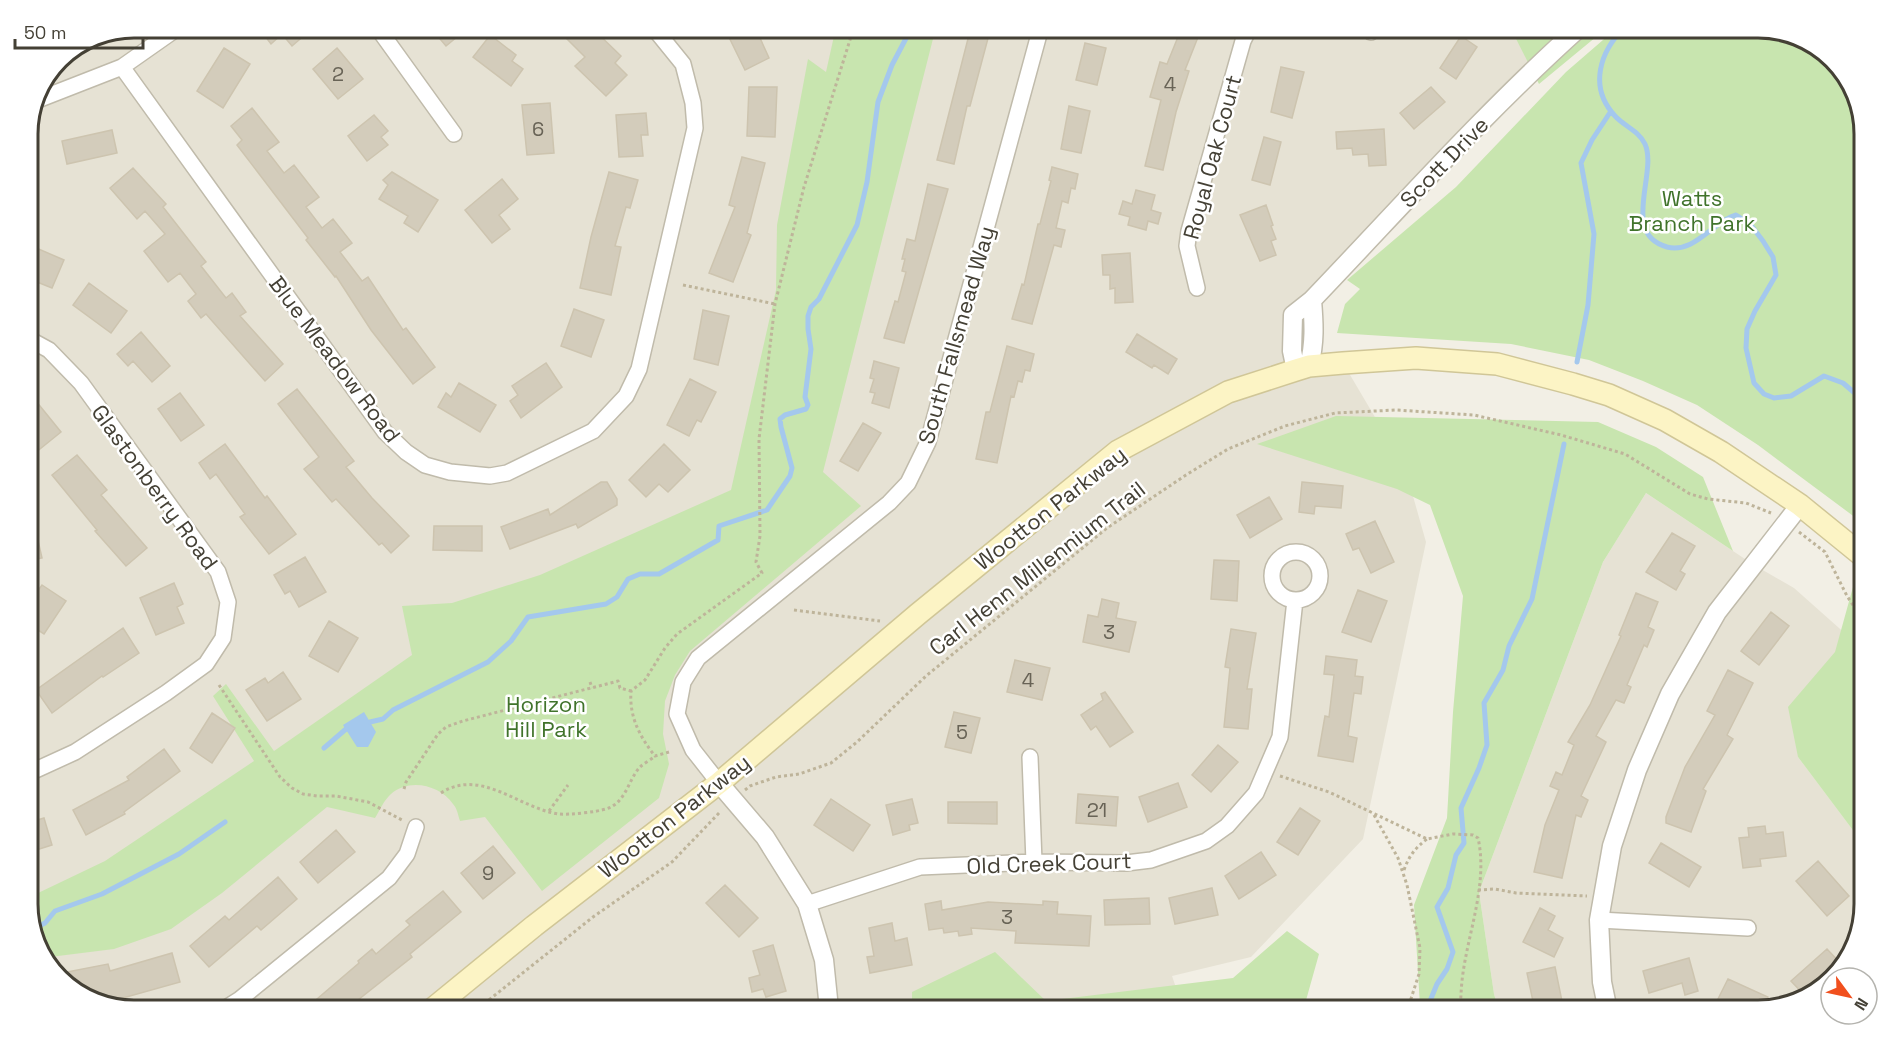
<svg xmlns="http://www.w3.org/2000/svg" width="1891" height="1038" font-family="'Space Grotesk',sans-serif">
	<rect width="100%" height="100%" fill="#f2efe5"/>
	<path fill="#e6e2d4" d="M134 27H1510L1524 53 1552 52 1312 300 1309 366 1343 363 1405 468 1426 542 1363 839 1251 957 1172 976 1184 1011H134L81 997 45 963 27 911V127L59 58 93 35Z
		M1646 493 1754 565 1794 588 1848 636 1798 757 1864 845V905L1850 957 1811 997 1758 1011H1499L1494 994 1479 892 1603 562Z"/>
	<path fill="#c8e5af" d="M836 27H936L823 472 861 506 690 651 675 675 665 701 663 734 669 764 659 798 542 891 485 817 460 821C458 815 457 808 453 804 440 785 409 778 391 794 384 800 380 810 375 818L327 807 222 893 171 929 114 949 50 957 44 960 27 911V895L36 894 105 861 254 761 213 696 226 684 274 751 412 655 402 606 452 603 540 575 731 490 776 290 777 225 808 59 826 72Z
		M1510 27H1608L1539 84Z
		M1618 27H1757L1810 41 1850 80 1864 127V524L1758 445 1697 405 1643 381 1589 360 1511 344 1337 333 1345 304 1360 289 1347 280 1456 187 1566 72Z
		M1336 416 1598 422 1656 447 1703 477 1733 551 1646 493 1603 562 1479 892 1494 994 1499 1011H1417L1420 1006 1414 905 1447 818 1453 712 1463 596 1430 505 1397 489 1257 444Z
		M1853 587 1864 603V845L1798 757 1788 707 1835 652Z
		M1287 931 1319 954 1303 1011H912V992L995 952 1046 1001 1233 978Z"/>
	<path fill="#a4c8ed" d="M364 712 376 732 368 747H357L343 725Z"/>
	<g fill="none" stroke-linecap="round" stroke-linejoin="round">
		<path stroke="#a4c8ed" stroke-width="5" d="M1625 27C1600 51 1588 87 1615 116 1624 126 1639 131 1645 144 1658 173 1620 234 1667 247 1695 254 1713 221 1736 215L1750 224 1763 241 1773 257 1776 275 1755 311 1747 329 1746 348 1754 383 1764 394 1774 398 1791 396 1824 376 1843 383 1864 401
			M1654 27 1665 31 1680 27
			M1577 362 1588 305 1594 234 1581 163 1592 140 1611 111
			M370 722 383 719 393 710 488 662 511 641 528 617 606 604 617 597 628 579 640 574H659L718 540 719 526 767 510 790 476 792 468 781 427 780 419 785 415 806 409 808 405 805 397 811 349 808 329V316L811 307 819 299 857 225 867 182 878 102 892 65 912 27
			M324 748 346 729
			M33 929 45 923 55 911 102 894 179 854 225 822
			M1435 1011 1430 1001 1437 984 1447 969 1453 952 1437 907 1448 888 1456 855 1464 843 1461 808 1479 768 1487 745 1484 703 1503 670 1509 646 1532 599 1564 444"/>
	</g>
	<path fill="#d3ccbb" stroke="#cdc4af" stroke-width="1.5" d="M258 27H314L292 46 282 34 271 44Z
		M430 27H469L446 46Z
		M555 27H591L621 56 615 63 627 75 606 96 575 66 585 57Z
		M724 27H755L769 58 745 70Z
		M971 27H991L970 106H967L954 164 937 160Z
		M1182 27H1202L1185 70 1189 71 1176 112 1163 170 1145 166 1161 100 1150 97 1160 62 1167 64Z
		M1461 36 1477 47 1456 79 1440 68Z
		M488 38H494L516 55 512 61 523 69 511 86 473 57Z
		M1085 43 1106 48 1097 85 1076 80Z
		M224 48 250 64 223 108 197 91Z
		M337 48 363 79 338 99 313 69Z
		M1281 67 1304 72 1292 118 1271 112Z
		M749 87H777L775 137 747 136Z
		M1431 87 1445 102 1414 129 1400 113Z
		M550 103 554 153 527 155 522 105Z
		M1069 106 1090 111 1081 153 1061 149Z
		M252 108 279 142 267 151 284 173 294 165 319 197 306 207 322 228 333 219 352 243 340 252 362 281 368 277 403 330 406 328 435 367 413 384 371 330 336 276 335 277 306 240 308 238 237 145 242 140 231 126Z
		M646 113 648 135H641L643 156 619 157 616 115Z
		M374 115 388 131 381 137 388 145 367 161 348 136Z
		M1384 129 1386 165 1369 166 1368 154 1353 155 1352 148 1337 149 1336 132Z
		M112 130 117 153 67 164 62 141Z
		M1264 137 1281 142 1270 185 1252 180Z
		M742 157 765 163 747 233 751 235 733 282 709 273 735 207 729 205Z
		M1052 167 1078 174 1075 189 1071 188 1068 203 1062 201 1056 228 1065 230 1061 247 1054 245 1032 324 1012 319 1022 284 1024 285 1038 224H1040L1051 181 1049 180Z
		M133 168 166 204 163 207 206 262 201 266 226 298 232 293 246 312 240 316 283 364 265 381 206 314 201 318 188 301 196 294 180 273 168 282 144 251 165 234 145 211 137 219 110 188Z
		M392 172 438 200 418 232 404 223 408 216 379 199 388 185 383 180Z
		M609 172 638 180 630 208 626 207 615 246 621 247 611 295 580 288 591 237Z
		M502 179 518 199 499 215 510 229 492 243 465 210Z
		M928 184 948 189 904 343 884 338 895 301 898 302 906 272 902 271 905 259H902L907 239 915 241Z
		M1136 190 1155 195 1151 210 1161 213 1158 224 1148 221 1146 230 1128 225 1130 217 1119 214 1123 201 1132 204Z
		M1266 205 1273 225 1271 226 1276 239 1271 241 1276 255 1260 261 1240 215Z
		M27 244 64 260 52 288 27 278Z
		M1130 253 1133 302 1115 303V288L1110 289V275H1103L1102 255Z
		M89 283 127 311 111 333 73 305Z
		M574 309 604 320 591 357 561 346Z
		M703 310 729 316 718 365 694 359Z
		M141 332 170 366 152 382 133 361 128 366 117 354Z
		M1137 334 1177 359 1168 374 1154 365 1152 368 1126 352Z
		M1007 346 1034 354 1030 371 1025 370 1022 382 1018 381 1014 397 1011 396 997 463 976 459 986 412H990Z
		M874 361 899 368 889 408 872 403 875 393 870 392 874 379 870 378Z
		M546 363 562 387 521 418 510 401 518 395 512 386Z
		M690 379 716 392 701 422 697 420 689 436 667 425Z
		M459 383 496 405 480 432 438 407 446 393 451 397Z
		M297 389 354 461 346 467 372 498 409 536 391 553 382 543 379 545 336 499 332 502 304 469 319 457 278 404Z
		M27 390 61 432 35 453 27 443Z
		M180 393 204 425 181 441 158 409Z
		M863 423 881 433 858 471 840 461Z
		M225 444 265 498 267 496 296 534 269 554 240 517 245 514 216 474 210 479 199 463Z
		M664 444 690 470 668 492 659 484 646 497 629 480Z
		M77 455 107 490 101 495 147 548 126 566 95 531 97 530 52 475Z
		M601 482H607L617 499V505L578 528 576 524 510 549 501 527 548 509 550 515Z
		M1302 482 1343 486 1341 508 1315 506 1314 514 1299 512Z
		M1269 497 1282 519 1250 538 1237 515Z
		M33 519 42 558 27 561V520Z
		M1375 521 1394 562 1371 573 1359 548 1353 550 1346 534Z
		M434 526H482V551L433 550Z
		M1672 533 1695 546 1680 571 1685 574 1676 590 1646 572Z
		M305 557 326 592 299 607 290 591 285 594 274 575Z
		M1214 560 1239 561 1237 601 1211 599Z
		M174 583 183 604 177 607 184 623 156 635 140 598Z
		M42 585 66 601 44 634 27 623V596L32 599Z
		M1358 590 1387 601 1371 642 1342 632Z
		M1636 593 1658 602 1648 627 1654 630 1647 647 1644 645 1627 685 1631 687 1624 703 1616 700 1596 736 1606 742 1581 796 1588 800 1581 817 1576 815 1562 878 1534 872 1545 825 1559 790 1550 786 1556 772 1562 775 1574 745 1568 742 1590 705 1621 636 1619 635Z
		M1102 599 1119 603 1116 618 1136 622 1129 652 1083 642 1088 615 1098 617Z
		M1771 612 1789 626 1759 665 1741 651Z
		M329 621 358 638 338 672 309 656Z
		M123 628 139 653 103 677 102 676 52 713 36 690Z
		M1231 629 1256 633 1247 689H1252L1248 729 1224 727 1230 668 1225 667Z
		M1326 656 1357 660 1355 676 1363 677 1361 694 1354 693 1348 736 1357 738 1353 762 1318 756 1325 716 1329 717 1334 675 1324 674Z
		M1015 660 1050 668 1042 700 1007 692Z
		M1728 670 1753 683 1727 735 1733 739 1703 789 1706 791 1691 832 1666 823V817L1685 767 1715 715 1707 711Z
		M283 672 301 699 267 721 246 690 265 678 268 683Z
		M1105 692 1133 732 1110 747 1096 726 1091 730 1081 715 1103 700 1101 694Z
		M954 712 980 718 971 753 945 747Z
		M212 713 235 728 212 763 190 748Z
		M1218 745 1238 762 1211 792 1192 775Z
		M164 749 180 771 124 812 125 814 86 835 73 810 129 780 127 777Z
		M1178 783 1187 807 1148 822 1139 797Z
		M1078 794 1118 797 1116 826 1076 823Z
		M831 799 870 825 853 851 814 825Z
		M912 799 918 823 909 825 910 830 893 835 886 805Z
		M948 802H997V824L948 823Z
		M1300 808 1320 821 1298 855 1277 842Z
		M44 818 52 845 27 853V823Z
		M1765 826 1766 834 1783 832 1786 856 1760 859 1761 866 1743 868 1739 838 1749 837 1748 828Z
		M336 830 355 852 318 883 300 862Z
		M1661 843 1701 867 1689 887 1649 863Z
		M493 846 515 873 483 899 461 873Z
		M1261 852 1276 875 1239 899 1225 876Z
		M1818 861 1849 896 1827 916 1796 881Z
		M278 877 297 899 261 930 257 926 209 967 190 946 225 916 229 920Z
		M725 885 758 918 739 937 706 903Z
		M1212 888 1218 915 1175 924 1169 898Z
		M443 891 461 912 410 954 412 957 344 1011H303L359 963 358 961 372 949 376 954 410 925 406 921Z
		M1149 898 1150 924 1105 925 1104 900Z
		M941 901 942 910 988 902 1043 905V901L1058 902 1057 914 1091 916 1089 946 1015 943 1016 931 971 928 972 934 959 936 958 931 944 933 943 928 929 930 925 904Z
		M1540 908 1555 916 1548 930 1563 938 1554 957 1523 942Z
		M892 923 895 941 907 938 912 965 870 973 867 957 874 956 869 928Z
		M773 945 786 991 766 997 763 989 752 992 749 978 760 975 753 951Z
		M1827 949 1842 965 1811 997 1807 998 1791 981Z
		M172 953 180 982 105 1003 81 997 57 974 108 964 110 971Z
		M1689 958 1698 991 1685 995 1682 983 1649 993 1643 971Z
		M1555 967 1564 1011H1535L1527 973Z
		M1728 979 1768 997 1762 1010 1712 1011Z"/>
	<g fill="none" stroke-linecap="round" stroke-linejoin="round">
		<defs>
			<path id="minor" d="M377 27 454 134
				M1371 32 1372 27
				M122 67 385 432 406 452 425 465 450 472 490 476 507 473 593 431 626 396 639 369 695 128 693 103 683 64 653 27
				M40 99 122 67 179 27
				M1197 288 1187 246 1189 231 1243 41 1250 27
				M27 338 49 350 81 383 218 572 228 602 223 638 206 664 166 693 75 752 27 774
				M1272 576a24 24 0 1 1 48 0a24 24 0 1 1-48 0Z
				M1030 757 1034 862
				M719 783 693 750 677 714 683 682 698 658 889 503 908 483 928 442 1041 27
				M807 904 920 867 1034 862 1126 863 1151 860 1206 841 1227 826 1256 793 1280 737 1295 600
				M1599 920 1748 928
				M221 1011 240 999 389 878 407 854 416 827"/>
			<path id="tertiary" d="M1309 366C1315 343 1314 324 1312 300
				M1296 370 1292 351 1293 315 1312 300C1400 208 1485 112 1580 27
				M719 783 765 837 807 904 824 960 828 999 826 1011
				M1608 1011 1602 982 1599 920 1612 846 1637 770 1670 694 1717 612 1800 505"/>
			<path id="secondary" d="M430 1011 534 926 719 783 918 614 1118 451 1228 392 1296 370 1309 366 1343 363 1416 358 1497 364 1573 384 1609 395 1665 420 1721 452 1800 505 1864 557"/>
		</defs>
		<use href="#minor" stroke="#c0bbab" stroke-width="18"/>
		<use href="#tertiary" stroke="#c0bbab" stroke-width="21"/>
		<use href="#secondary" stroke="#d0c697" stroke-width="24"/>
		<path stroke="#beb49a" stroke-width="3" stroke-dasharray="3 3" stroke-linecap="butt" d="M683 285 775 304
			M1799 532 1825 552 1847 596 1864 622
			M794 610 880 621
			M590 682 592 688
			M219 685 280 777 292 788 303 794 317 796H336L368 802 402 820
			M669 752 655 756C640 737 629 717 631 691L645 680 665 648 677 634 762 573 756 562 760 536 759 439 775 304 804 187 854 27
			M1280 776 1329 792 1427 839 1453 834 1473 835 1478 838C1488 882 1469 930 1463 973 1461 986 1461 998 1460 1011
			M404 789 406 782 438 734 446 727 463 721 618 681 620 688 631 691
			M745 790 750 786 776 777 799 774 831 763 857 742 926 676 1107 528 1186 475 1228 449 1285 426 1335 413 1396 410 1474 415 1561 435 1625 454 1690 494 1708 499 1746 503 1771 513
			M441 793C481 767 520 809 559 814 570 815 596 812 606 809 626 803 628 780 640 767 644 763 651 760 655 756
			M549 811 568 785
			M1374 815 1398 858 1407 885 1420 948 1419 974 1407 1011
			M1404 870C1409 856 1415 848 1427 839
			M1478 890 1495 889 1516 893 1587 896
			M475 1011 593 917 672 862 720 812"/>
		<use href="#minor" stroke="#fff" stroke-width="15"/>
		<use href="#tertiary" stroke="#fff" stroke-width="18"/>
		<use href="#secondary" stroke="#fcf4c5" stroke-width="21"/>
	</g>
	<g text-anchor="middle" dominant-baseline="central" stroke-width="5" stroke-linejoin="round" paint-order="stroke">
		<g font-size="20" fill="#686356">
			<text x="338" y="74">2</text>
			<text x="1170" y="84">4</text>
			<text x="538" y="129">6</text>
			<text x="1109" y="632">3</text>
			<text x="1028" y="680">4</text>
			<text x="962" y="732">5</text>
			<text x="1097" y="810">21</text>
			<text x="488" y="873">9</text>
			<text x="1007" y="917">3</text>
		</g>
		<g font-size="22" fill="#444035" stroke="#fff">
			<text transform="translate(1212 157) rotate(-75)">Royal Oak Court</text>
			<text transform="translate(1444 162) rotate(-46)">Scott Drive</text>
			<text transform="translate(956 335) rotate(-74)">South Fallsmead Way</text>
			<text transform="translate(335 359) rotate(53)">Blue Meadow Road</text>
			<text transform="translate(155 487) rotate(54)">Glastonberry Road</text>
			<text transform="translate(1050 508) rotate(-38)">Wootton Parkway</text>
			<text transform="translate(1037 568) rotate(-38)">Carl Henn Millennium Trail</text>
			<text transform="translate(674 816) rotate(-38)">Wootton Parkway</text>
			<text transform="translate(1049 863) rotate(-2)">Old Creek Court</text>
		</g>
		<g font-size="22" fill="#40732b" stroke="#fff">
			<text x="1692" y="198">Watts<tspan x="1692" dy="25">Branch Park</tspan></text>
			<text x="546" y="704">Horizon<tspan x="546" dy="25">Hill Park</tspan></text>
		</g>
	</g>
	<path d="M0 0H1891V1038H0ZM134 38H1758A96 96 0 0 1 1854 134V904A96 96 0 0 1 1758 1000H134A96 96 0 0 1 38 904V134A96 96 0 0 1 134 38Z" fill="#fff" fill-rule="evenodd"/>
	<path fill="none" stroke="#444035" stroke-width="3" d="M134 38H1758A96 96 0 0 1 1854 134V904A96 96 0 0 1 1758 1000H134A96 96 0 0 1 38 904V134A96 96 0 0 1 134 38Z"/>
	<g transform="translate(1849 996) rotate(123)"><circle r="28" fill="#ffffff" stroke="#b4b3ae" stroke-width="1.5"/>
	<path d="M0-4.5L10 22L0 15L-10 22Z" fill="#f1501e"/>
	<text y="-9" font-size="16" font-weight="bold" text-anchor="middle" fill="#444035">N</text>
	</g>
	<path d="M15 39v9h128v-9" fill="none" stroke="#444035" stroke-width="3"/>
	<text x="24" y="39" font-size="18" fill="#444035" stroke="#ffffff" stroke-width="4.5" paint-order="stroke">50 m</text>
</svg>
